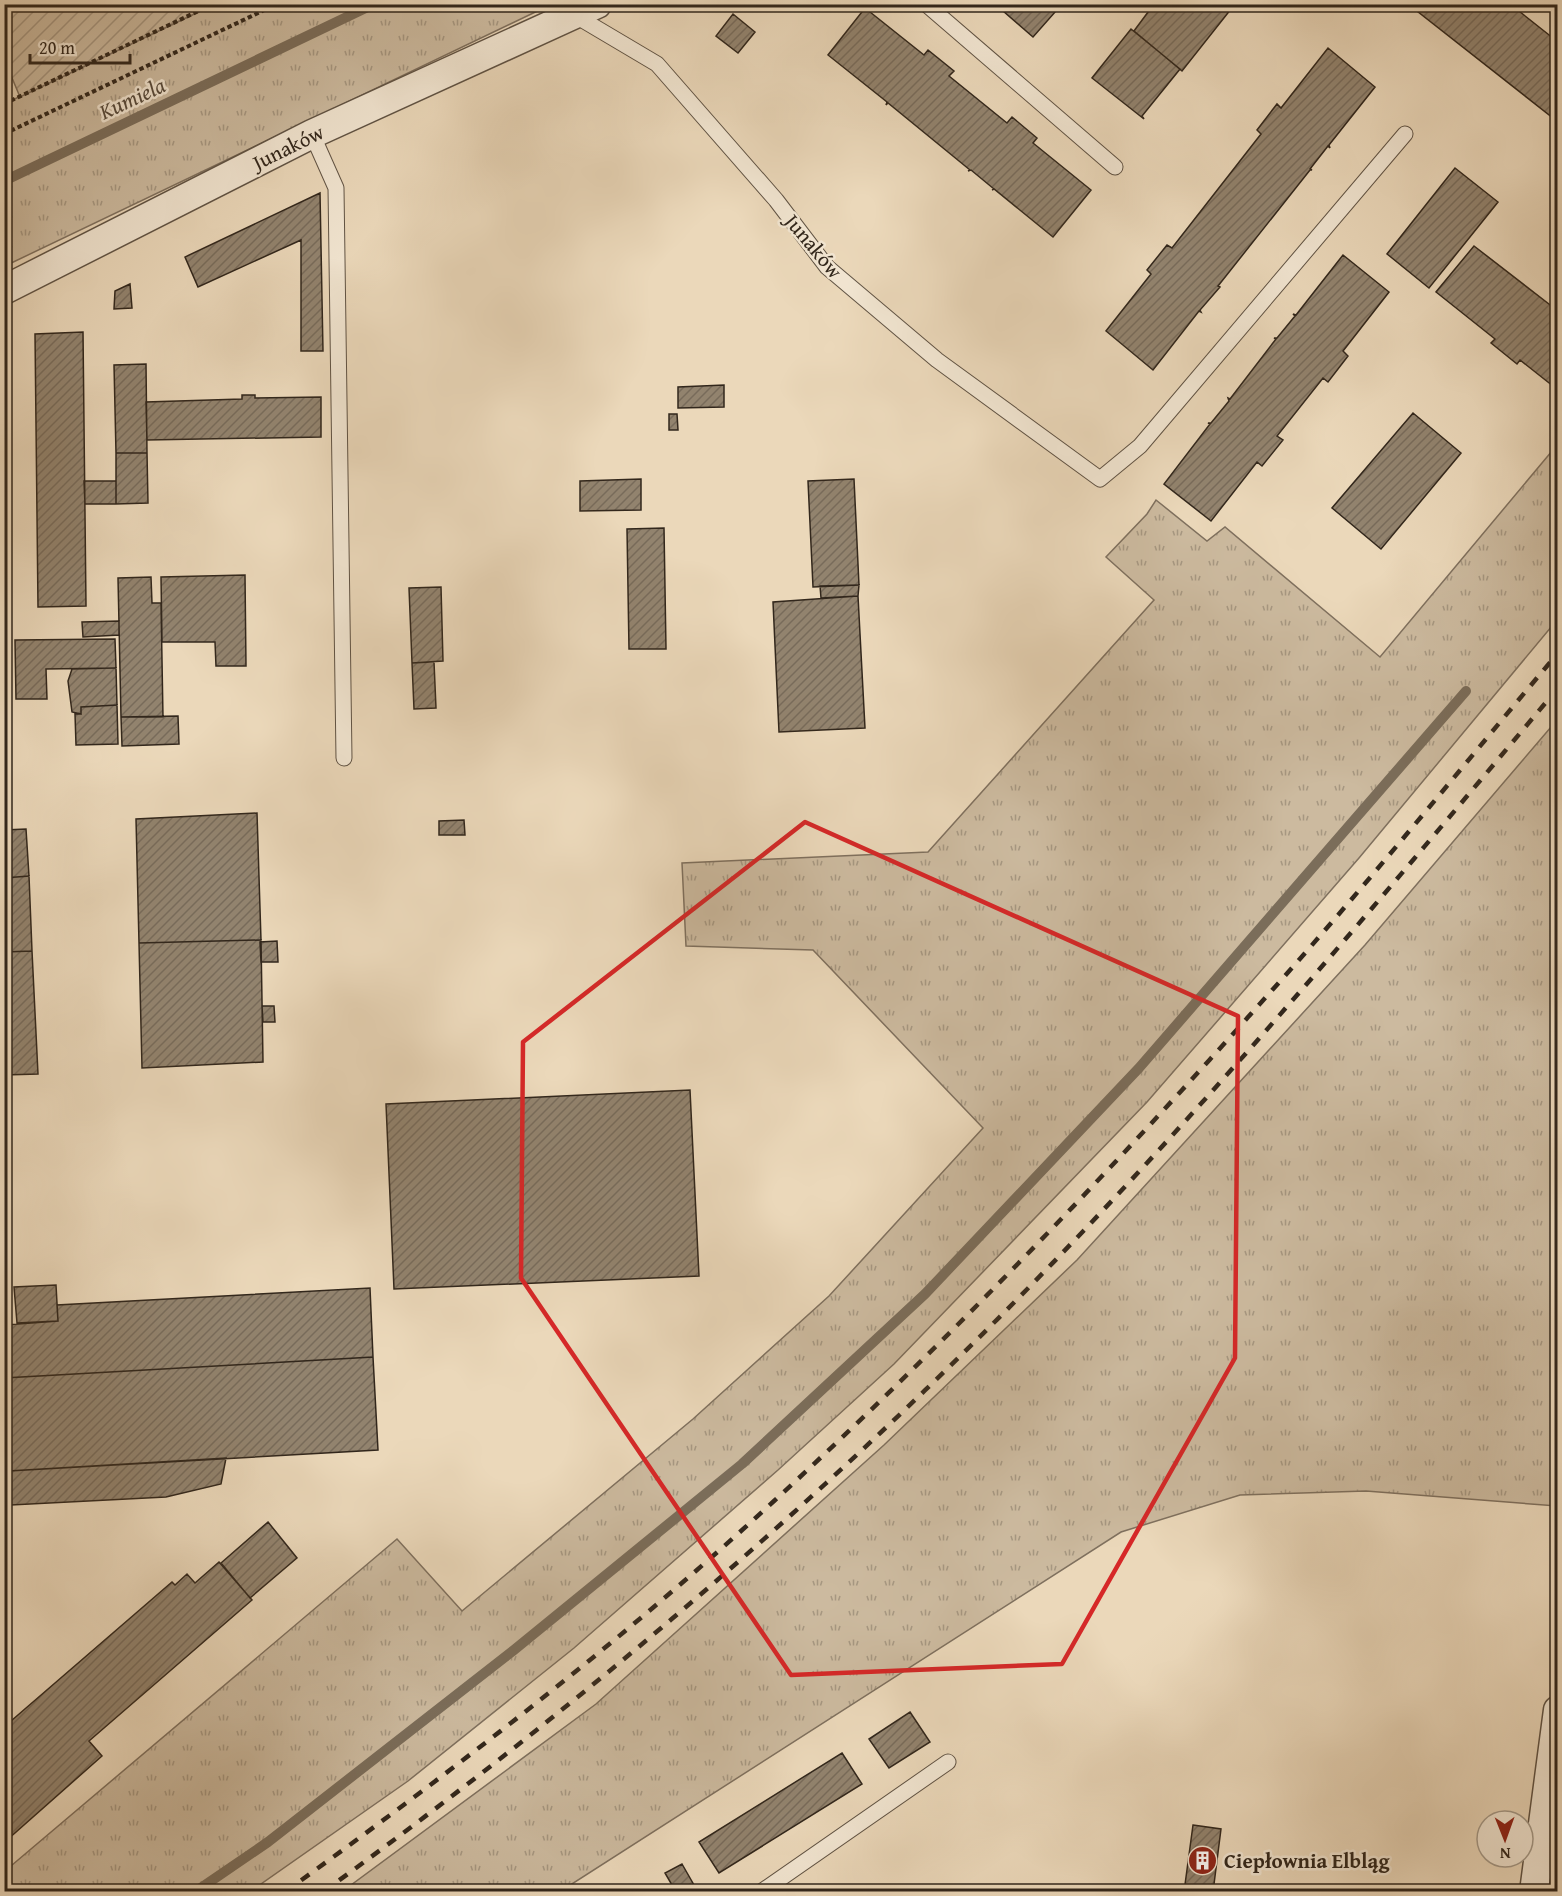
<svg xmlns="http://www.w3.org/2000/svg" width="1562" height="1896" font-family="'Gentium Book Plus',serif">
	<defs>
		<pattern id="grass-tufts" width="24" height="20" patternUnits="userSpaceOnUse" patternTransform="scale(1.5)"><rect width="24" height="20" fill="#ccba9f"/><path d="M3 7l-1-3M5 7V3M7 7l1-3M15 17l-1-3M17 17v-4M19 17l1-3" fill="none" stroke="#a69781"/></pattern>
		<pattern id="garden-furrows" width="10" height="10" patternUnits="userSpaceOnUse" patternTransform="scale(1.5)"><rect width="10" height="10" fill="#ccba9f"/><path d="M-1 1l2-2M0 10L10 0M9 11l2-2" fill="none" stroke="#a69781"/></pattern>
		<pattern id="building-hatch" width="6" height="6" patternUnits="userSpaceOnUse" patternTransform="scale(1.5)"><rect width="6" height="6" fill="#92836e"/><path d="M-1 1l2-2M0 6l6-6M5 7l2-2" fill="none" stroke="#786b5a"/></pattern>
	</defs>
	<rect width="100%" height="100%" fill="#ebd8ba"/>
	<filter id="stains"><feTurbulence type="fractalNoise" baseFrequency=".00333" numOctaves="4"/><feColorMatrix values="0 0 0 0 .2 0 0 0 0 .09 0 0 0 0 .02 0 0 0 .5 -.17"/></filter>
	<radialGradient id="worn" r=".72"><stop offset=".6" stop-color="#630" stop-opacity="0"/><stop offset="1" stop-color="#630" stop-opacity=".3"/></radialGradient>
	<path fill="url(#grass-tufts)" stroke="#7f705e" stroke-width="1.5" d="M213 5H550L5 266 4 104Z
		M1557 445V620L1359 858 1147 1102 894 1364 778 1470 574 1648 408 1781 251 1891H5V1871L397 1539 462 1611 693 1419 829 1296 983 1128 813 950 686 946 682 863 928 852 1154 600 1106 557 1147 514 1156 500 1207 541 1225 527 1380 657Z
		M1557 720V1506L1366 1491 1240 1495 1121 1532 561 1891H343L596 1704 884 1445 1077 1260 1365 945Z"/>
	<path fill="url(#garden-furrows)" stroke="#7f705e" stroke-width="1.5" d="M4 5 5 4 213 5 20 97 5 61Z"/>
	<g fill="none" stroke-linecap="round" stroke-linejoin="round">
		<path stroke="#7b6d5a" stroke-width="10" d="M4 181 374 4
			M195 1892 268 1842 514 1650 742 1464 925 1294 1139 1068 1466 691"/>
	</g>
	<path fill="url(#building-hatch)" stroke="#32271c" stroke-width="1.5" d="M995 4H1045L1056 11 1033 37Z
		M1154 4H1235L1182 71 1134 31Z
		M1408 4H1510L1558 42V122Z
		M865 8 924 55 928 50 954 71 949 76 1007 123 1012 117 1037 138 1033 143 1091 190 1053 237 994 189 992 190 994 189 971 170 968 171 970 170 888 103 886 105 887 102 828 55Z
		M733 14 755 32 738 53 716 36Z
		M1131 29 1180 69 1142 116 1144 119 1092 78Z
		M1328 48 1375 87 1329 145 1330 148 1328 146 1310 169 1312 170H1310L1218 286 1220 287 1200 310 1201 312 1199 311 1153 370 1106 331 1151 274 1147 270 1167 245 1172 248 1261 134 1257 130 1277 104 1281 108Z
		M1455 168 1498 202 1429 288 1387 254Z
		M320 193 323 351H301V240L198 287 185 257Z
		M1474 246 1558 311V390L1520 360 1517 364 1491 343 1495 339 1436 292Z
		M1343 255 1389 292 1343 351 1348 356 1328 382 1323 378 1277 436 1283 440 1262 466 1257 462 1211 521 1164 484 1210 424 1208 423H1211L1229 401 1228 398 1230 399 1276 339 1274 338H1277L1295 316 1293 314 1296 315Z
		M130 284 132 308 114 309 115 291Z
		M83 332 86 606 38 607 35 334Z
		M146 364 147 453H116L114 365Z
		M724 385V407L678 408V387Z
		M242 395H255V398L321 397V437L147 440 146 402 242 399Z
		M1413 413 1461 453 1381 549 1332 508Z
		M669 414H677L678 430H669Z
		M116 453H147L148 503 116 504Z
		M641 479V510L580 511V481Z
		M854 479 859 585 813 587 808 481Z
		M84 481H116V504H85Z
		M664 528 666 649H629L627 529Z
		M245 575 246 666H216L215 642H162L161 577Z
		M151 577 152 603H161L163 717H121L118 578Z
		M859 585 858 596 821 598 820 586Z
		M441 587 443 661 412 663 409 588Z
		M858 596 865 728 779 732 773 602Z
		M119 621V635L83 637 82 622Z
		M115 639 116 668 46 669 47 699H16L15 640Z
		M431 662H434L436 708 414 709 412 663Z
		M116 668 117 705 81 707V714L72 712 68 681 72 669Z
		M117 705 118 744 76 745 75 714H81V707Z
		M178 716 179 744 122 746 121 717Z
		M257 813 261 940 139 943 136 819Z
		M464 820 465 835H439V821Z
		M26 829 29 876 4 878V830Z
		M29 876 32 951 4 952V878Z
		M261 940 263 1062 142 1068 139 943Z
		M277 941 278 962H261L260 942Z
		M32 951 38 1074 4 1075V952Z
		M262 1006H274L275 1022H263Z
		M690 1090 699 1276 394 1289 386 1104Z
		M56 1285 58 1321 17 1323 14 1287Z
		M370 1288 373 1357 4 1378V1325L58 1321 57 1305Z
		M373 1357 378 1450 9 1471 4 1378Z
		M226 1458 221 1484 166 1497 11 1505 9 1471Z
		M268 1522 297 1558 250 1598 221 1563Z
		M219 1562 252 1600 89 1741 102 1756 7 1840 4 1837V1727L172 1582 175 1585 187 1574 195 1583Z
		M910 1712 930 1742 889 1768 869 1739Z
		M842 1753 862 1784 719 1873 699 1842Z
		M1193 1825 1221 1829 1213 1892H1184Z
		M682 1864 698 1892H676L665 1873Z"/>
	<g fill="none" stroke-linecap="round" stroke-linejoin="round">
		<defs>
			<path id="service" d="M926 4 1115 167
				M576 16 657 64 776 200 827 267 937 360 1100 479 1140 446 1405 134
				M312 134 336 188 344 758
				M761 1892 948 1762"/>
			<path id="minor" d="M4 290 312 134 597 4
				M1534 1892 1558 1710"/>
		</defs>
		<use href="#service" stroke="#605344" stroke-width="17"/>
		<use href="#minor" stroke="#605344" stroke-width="31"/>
		<path stroke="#32271c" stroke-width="4" stroke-dasharray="4.5 3" stroke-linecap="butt" d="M4 104 213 4
			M4 134 277 4"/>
		<use href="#service" stroke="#f2e6d2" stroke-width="15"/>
		<use href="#minor" stroke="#f2e6d2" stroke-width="28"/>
		<path stroke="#32271c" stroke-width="4.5" stroke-dasharray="10 10" stroke-linecap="butt" d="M285 1892C454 1770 621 1642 774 1501 959 1331 1132 1149 1298 961 1387 860 1471 756 1558 653
			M323 1892C598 1693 856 1471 1089 1225 1252 1053 1405 870 1558 688"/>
	</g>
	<path fill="none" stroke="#d62828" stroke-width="4.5" stroke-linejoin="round" d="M805 822 1238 1016 1235 1358 1062 1664 791 1675 521 1278 523 1042Z"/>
	<defs>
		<symbol id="building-disc" viewBox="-11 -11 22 22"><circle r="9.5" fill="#8f2418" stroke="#f2e6d2"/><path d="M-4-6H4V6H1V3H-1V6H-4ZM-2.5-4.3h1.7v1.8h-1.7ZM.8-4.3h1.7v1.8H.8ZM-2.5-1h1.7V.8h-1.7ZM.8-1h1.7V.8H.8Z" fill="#fff"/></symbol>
	</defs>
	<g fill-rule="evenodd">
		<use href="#building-disc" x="1186" y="1844" width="33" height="33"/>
	</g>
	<g text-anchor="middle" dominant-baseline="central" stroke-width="5" stroke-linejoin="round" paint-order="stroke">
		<g font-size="21" fill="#32271c" stroke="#f2e6d2">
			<text transform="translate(288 147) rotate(-26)">Junaków</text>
			<text transform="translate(814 246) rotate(50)">Junaków</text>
		</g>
		<g font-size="21" font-weight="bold" fill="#32271c" stroke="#f2e6d2" text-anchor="start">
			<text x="1224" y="1860">Ciepłownia Elbląg</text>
		</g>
		<g font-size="22" font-style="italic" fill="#574a3b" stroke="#f2e6d2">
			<text transform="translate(132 98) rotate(-25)">Kumiela</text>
		</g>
	</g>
	<rect width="1562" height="1896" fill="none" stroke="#ebd8ba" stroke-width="24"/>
	<rect x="6" y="6" width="1550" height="1884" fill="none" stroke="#32271c" stroke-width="3"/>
	<rect x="12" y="12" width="1538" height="1872" fill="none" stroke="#32271c" stroke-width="1.5"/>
	<g transform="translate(1505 1839) rotate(179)"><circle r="28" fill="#f2e6d2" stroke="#a59a89" stroke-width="1.5"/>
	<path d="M0-4.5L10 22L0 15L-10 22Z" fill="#8f2418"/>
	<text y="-9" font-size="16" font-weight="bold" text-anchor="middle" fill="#32271c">N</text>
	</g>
	<path d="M30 54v9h100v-9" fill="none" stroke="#32271c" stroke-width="3"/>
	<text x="39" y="54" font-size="18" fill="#32271c" stroke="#f2e6d2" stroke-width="4.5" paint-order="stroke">20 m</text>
	<rect width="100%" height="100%" filter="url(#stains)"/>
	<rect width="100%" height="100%" fill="url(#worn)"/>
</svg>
